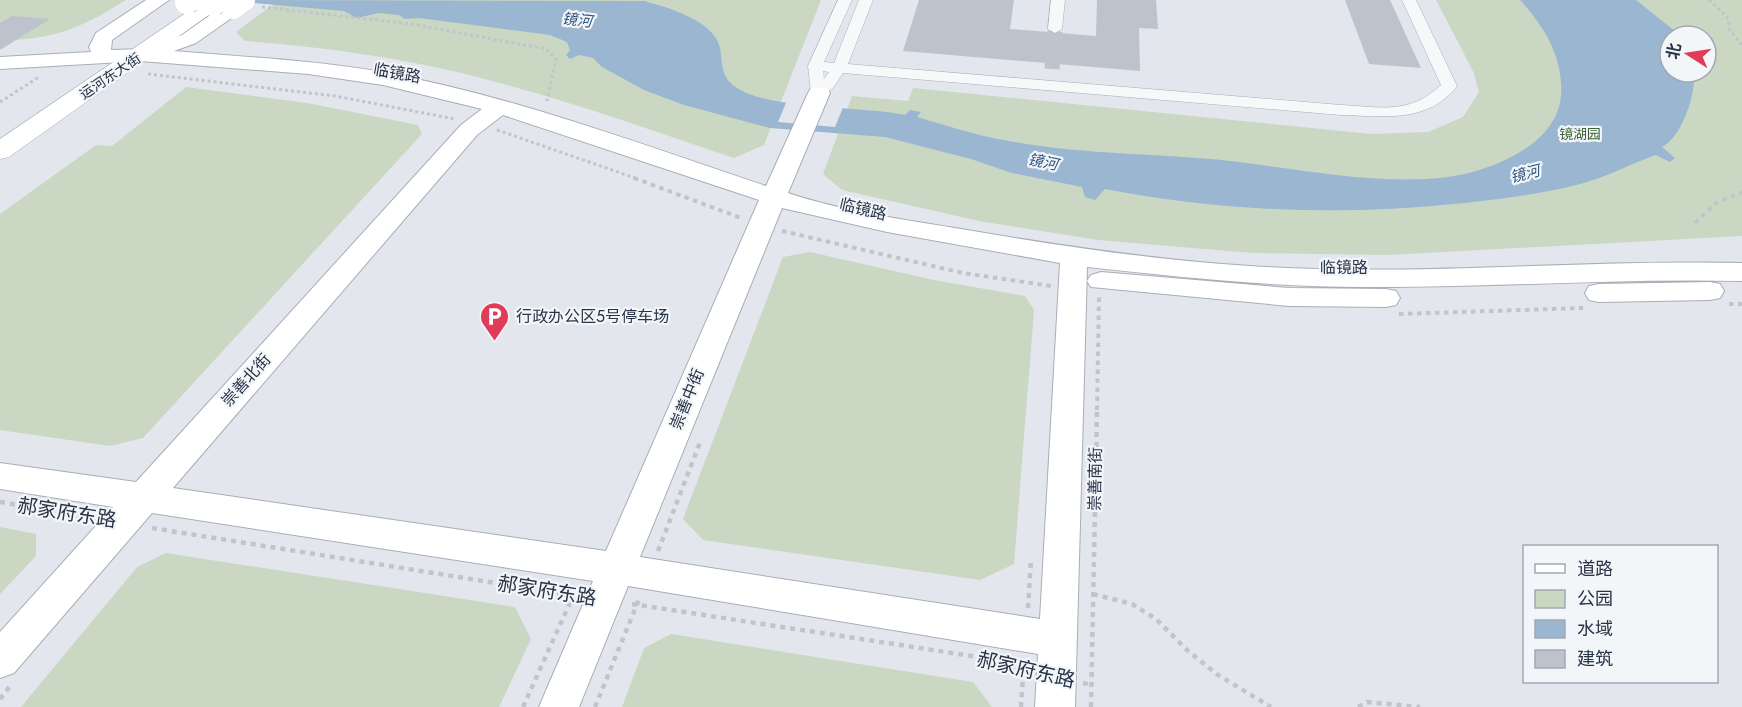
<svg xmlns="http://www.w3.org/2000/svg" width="1742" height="707" font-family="Jost,'Noto Sans SC',sans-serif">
	<rect width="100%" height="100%" fill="#e3e7ed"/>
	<path fill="#c9d7c3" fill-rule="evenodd" d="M0 0H126C77 30 58 38 0 41Z
		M279 0H821L764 145 734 158C637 125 539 90 439 68 375 54 310 46 245 41L236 32Z
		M1436 0H1742V236L1387 255 1252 253 1098 240 979 221 842 190 823 174 852 96 908 101 913 88 1371 134 1428 132 1463 117 1479 92 1473 71ZM1670 36H1706V72H1670Z
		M186 87 307 103 418 125 422 134 143 438 110 446 0 430V214L96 145 112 146Z
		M810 252 934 280 1025 296 1034 310 1014 564 980 580 703 540 683 519 783 257Z
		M0 527 36 534V556L0 594Z
		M166 553 515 607 531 639 499 707H21L137 567Z
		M671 634 973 682 992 707H622L644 648Z"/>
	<path fill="#9bb6d0" d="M221 0 644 1C667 7 715 21 720 48 723 65 720 77 737 88 771 110 861 106 905 115L910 110 921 112 917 117C948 126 978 136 1009 141 1082 155 1157 153 1230 161 1301 169 1395 189 1465 174 1503 165 1557 141 1561 96 1564 59 1545 27 1520 0H1636L1681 36H1670V72H1694C1696 94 1682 137 1662 147L1675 158 1670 162 1656 155C1632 163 1609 176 1584 183 1542 194 1497 200 1454 204 1337 216 1220 211 1105 189L1095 200 1085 197 1082 187 1012 173 971 159 885 137 770 128 684 105 644 90 602 67 593 58 579 55 570 59 566 55 570 50 567 42 550 35 419 18 405 19 399 15 378 13 357 18 344 11Z"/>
	<path fill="#e3e7ed" d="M788 98 844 105 835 127 778 122Z"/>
	<path fill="#bcc3cd" d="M919 0H1014L1010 29 1049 32 1054 35 1060 33 1096 36 1097 0H1156L1158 29 1139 28 1140 71 903 51Z
		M1345 0H1390L1421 68 1369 64Z
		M12 16 50 19 0 50V23Z"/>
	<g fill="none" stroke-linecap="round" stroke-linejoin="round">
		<path stroke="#bec3cc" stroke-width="15" stroke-dasharray="15 8" stroke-linecap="butt" d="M1052 69 1055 29"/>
		<defs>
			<path id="street" d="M838 0H852L824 62 834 63 859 0H873L848 64 1341 105C1382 107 1409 115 1441 85L1402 0H1416L1457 86C1428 124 1383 116 1341 115L843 73 833 88 819 98 811 93 808 66ZM823 71 829 72 824 79Z
				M1051 0H1065L1062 29 1055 33 1048 29Z"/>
			<path id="secondary" d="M146 0H169L112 40 111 50 146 49 182 35 226 4H240L243 8 240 12 196 43 174 51C243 57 313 60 382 72 513 96 640 144 766 186L808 93 811 88H827L830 93 788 193C845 212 908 220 967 230 1061 246 1155 260 1250 266 1413 277 1578 259 1742 263V281C1616 278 1490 288 1364 287 1271 287 1180 277 1087 267L1075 707H1035L1038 654 628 586 579 707H539L593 581 152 513 14 673 0 678V632L113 507 0 489V463L136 482 461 125 482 109 383 85 308 74 140 61 0 69V57L91 52 89 47 96 33ZM503 115 759 200 606 551 173 488 477 135ZM782 208 887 232 1060 263 1040 619 640 557Z
				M1101 272 1289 288 1386 289 1396 291 1400 298 1396 305 1386 307 1289 306 1091 287 1087 281 1091 275Z
				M1710 282 1720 284 1724 291 1720 298 1710 300 1599 302 1589 300 1585 293 1589 286 1599 284Z"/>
			<path id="primary" d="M205 0H221L224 4 9 157 0 159V139Z"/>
		</defs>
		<use href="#street" stroke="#a7aeb8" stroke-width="1"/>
		<use href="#secondary" stroke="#a7aeb8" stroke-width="2"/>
		<use href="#primary" stroke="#a1abba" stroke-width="1"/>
		<path stroke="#c0c5cb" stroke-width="3" stroke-dasharray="3 3" stroke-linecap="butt" d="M1709 0 1727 17 1730 30 1742 45
			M262 7 412 24 546 49 556 59 547 101
			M148 74 335 96 455 119
			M0 102 39 77
			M497 130 638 179"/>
		<path stroke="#c0c5cb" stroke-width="4" stroke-dasharray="4.5 4.5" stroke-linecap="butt" d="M634 178 741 218
			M1695 223 1716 203 1742 192
			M782 231 963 273 1051 286
			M1729 304H1742
			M1399 314 1583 308
			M1097 410 1099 297"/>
		<path stroke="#c0c5cb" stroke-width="4.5" stroke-dasharray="5 5" stroke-linecap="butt" d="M0 502 91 517
			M152 528 577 596
			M658 551 701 440
			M1093 594 1132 604 1156 619 1188 651 1218 675 1271 707
			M632 604 998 660 1029 670
			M1028 608 1031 559
			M1083 683 1092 685
			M0 699 11 685
			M523 707 577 587
			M595 707 640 597
			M1021 707 1024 660
			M1091 707 1097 409
			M1358 707 1367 702 1420 707"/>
		<use href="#street" fill="#f6f8fa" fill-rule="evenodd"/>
		<use href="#secondary" fill="#fff" fill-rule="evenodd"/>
		<use href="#primary" fill="#fff" fill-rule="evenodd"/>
		<defs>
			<path id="secondary-bridge" d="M233 8 244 0"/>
			<path id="primary-bridge" d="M187 2 190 0
				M213 4 219 0"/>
		</defs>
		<use href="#secondary-bridge" stroke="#a7aeb8" stroke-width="22" stroke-linecap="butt"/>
		<use href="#primary-bridge" stroke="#a1abba" stroke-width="25" stroke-linecap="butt"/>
		<use href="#secondary-bridge" stroke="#fff" stroke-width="22"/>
		<use href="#primary-bridge" stroke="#fff" stroke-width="24"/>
	</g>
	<defs>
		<symbol id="parking-pin" viewBox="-11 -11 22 30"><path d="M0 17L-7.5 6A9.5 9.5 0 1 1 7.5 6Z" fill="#de3c58" stroke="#f3f6f9"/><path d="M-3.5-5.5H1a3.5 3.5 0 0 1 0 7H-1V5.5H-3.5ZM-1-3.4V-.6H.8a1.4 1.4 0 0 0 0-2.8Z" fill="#fff"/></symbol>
	</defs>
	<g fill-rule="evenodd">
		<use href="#parking-pin" x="478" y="300" width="33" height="45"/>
	</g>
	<g text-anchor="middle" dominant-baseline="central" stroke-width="4.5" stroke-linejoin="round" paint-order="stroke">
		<g font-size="14" fill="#283447" stroke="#f3f6f9">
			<text transform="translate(110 76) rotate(-34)">运河东大街</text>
		</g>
		<g font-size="14" fill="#3e6534" stroke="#f3f6f9">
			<text x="1580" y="134">镜湖园</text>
		</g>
		<g font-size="15" font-style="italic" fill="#2d5480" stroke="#f3f6f9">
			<text transform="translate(577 20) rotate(7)">镜河</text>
			<text transform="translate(1043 162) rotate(11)">镜河</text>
			<text transform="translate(1525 174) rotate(-14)">镜河</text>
		</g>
		<g font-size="16" fill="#283447" stroke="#f3f6f9">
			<text transform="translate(397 73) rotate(10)">临镜路</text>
			<text transform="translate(863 209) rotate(13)">临镜路</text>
			<text x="1344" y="267">临镜路</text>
			<text transform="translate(246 380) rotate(-48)">崇善北街</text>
			<text transform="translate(687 399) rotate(-68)">崇善中街</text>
			<text transform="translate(1095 479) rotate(-89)">崇善南街</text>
		</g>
		<g font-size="16" fill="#283447" stroke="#f3f6f9" text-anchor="start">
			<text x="516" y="316">行政办公区5号停车场</text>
		</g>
		<g font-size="20" fill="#283447" stroke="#f3f6f9">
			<text transform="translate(67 513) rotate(9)">郝家府东路</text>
			<text transform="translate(547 591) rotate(9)">郝家府东路</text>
			<text transform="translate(1026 670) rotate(13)">郝家府东路</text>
		</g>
	</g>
	<rect x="1523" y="545" width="195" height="138" fill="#f3f6f9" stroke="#a2a8b2" stroke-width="1.5"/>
	<rect x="1535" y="564" width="30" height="9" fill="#ffffff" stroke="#a2a8b2" stroke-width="1.5"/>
	<text x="1577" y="575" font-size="18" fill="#283447">道路</text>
	<rect x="1535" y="590" width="30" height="18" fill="#c9d7c3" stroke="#a2a8b2" stroke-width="1.5"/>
	<text x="1577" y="605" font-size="18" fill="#283447">公园</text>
	<rect x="1535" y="620" width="30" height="18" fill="#9bb6d0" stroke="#a2a8b2" stroke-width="1.5"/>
	<text x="1577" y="635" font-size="18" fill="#283447">水域</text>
	<rect x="1535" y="650" width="30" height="18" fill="#bcc3cd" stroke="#a2a8b2" stroke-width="1.5"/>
	<text x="1577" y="665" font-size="18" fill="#283447">建筑</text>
	<g transform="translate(1688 54) rotate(282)"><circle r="28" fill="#f3f6f9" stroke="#a2a8b2" stroke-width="1.5"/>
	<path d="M0-4.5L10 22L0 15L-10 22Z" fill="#de3c58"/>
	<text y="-9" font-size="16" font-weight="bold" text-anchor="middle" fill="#283447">北</text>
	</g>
</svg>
